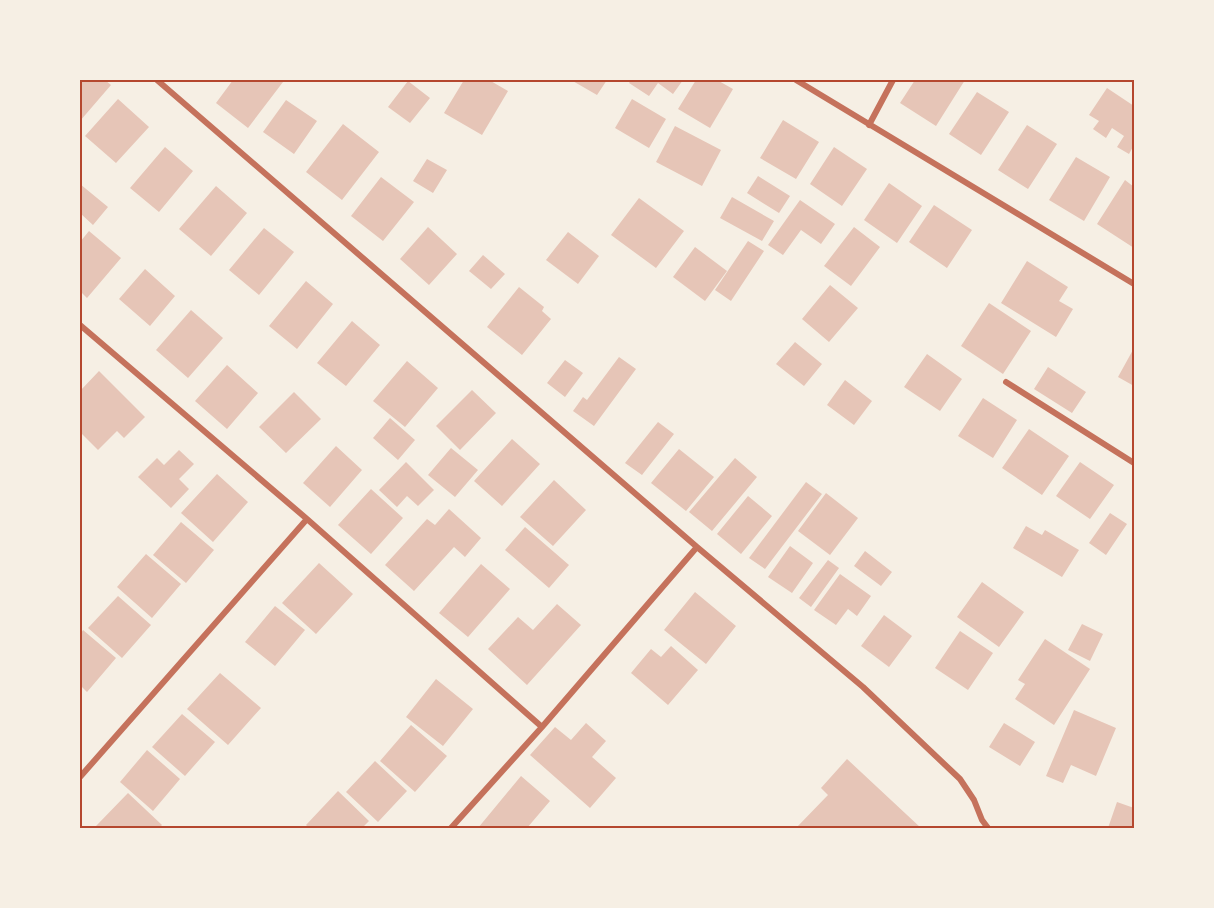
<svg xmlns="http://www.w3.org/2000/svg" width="1214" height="908" font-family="'DejaVu Sans',sans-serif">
	<rect width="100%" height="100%" fill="#f6efe4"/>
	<path fill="#e6c5b7" d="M80 80H105L111 85 80 121Z
		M233 80H280L283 82 248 128 216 103Z
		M464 80H489L508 91 482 135 444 113Z
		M571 80H607L597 95Z
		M631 80H683L673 94 658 83 649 96 629 83Z
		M696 80H717L733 89 710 128 678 109Z
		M915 80H965L936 126 900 103Z
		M408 81 430 98 410 123 388 107Z
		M1107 88 1134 106V145L1129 154 1117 147 1124 136 1112 128 1106 138 1093 129 1099 121 1089 115Z
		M977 92 1009 112 981 155 949 134Z
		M118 99 149 127 116 163 85 136Z
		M632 99 666 119 649 148 615 128Z
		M286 100 317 121 294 154 263 132Z
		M783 120 819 142 796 179 760 158Z
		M343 124 379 152 342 200 306 172Z
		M1027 125 1057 144 1028 189 998 170Z
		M675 126 721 150 702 186 656 162Z
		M165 147 193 171 159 212 130 188Z
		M834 147 867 169 842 206 810 184Z
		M1076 157 1110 177 1084 221 1049 200Z
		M427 159 447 170 433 193 413 181Z
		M758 176 790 196 779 213 747 193Z
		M381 177 414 202 383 241 351 216Z
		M1125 180 1134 187V248L1097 224Z
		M889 183 922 206 897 243 864 220Z
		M80 184 108 207 93 225 80 213Z
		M216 186 247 213 211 256 179 229Z
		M732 197 774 221 762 241 720 218Z
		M639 198 684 231 656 268 611 235Z
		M800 200 835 224 821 244 801 230 783 255 768 245Z
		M934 205 972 230 947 268 909 242Z
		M428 227 457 254 429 285 400 259Z
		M854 227 880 247 851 286 824 266Z
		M264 228 294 252 259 295 229 270Z
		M89 231 121 258 87 298 80 291V242Z
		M568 232 599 256 578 284 546 260Z
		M748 241 764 251 731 301 715 290Z
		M695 247 727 271 705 301 673 277Z
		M483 255 505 274 491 289 469 271Z
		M1027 261 1068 287 1059 301 1073 309 1056 337 1001 303Z
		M145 269 175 296 150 326 119 299Z
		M306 281 333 304 297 349 269 326Z
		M830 285 858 308 829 342 802 319Z
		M519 287 544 307 542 311 551 319 522 355 487 327Z
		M989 303 1031 331 1003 374 961 346Z
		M191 310 223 338 188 378 156 350Z
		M352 321 380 345 346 386 317 363Z
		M795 342 822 364 804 386 776 364Z
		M1134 348V386L1118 377Z
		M927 354 962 379 940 411 904 387Z
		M619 357 636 369 594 426 573 411 583 397 587 400Z
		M565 360 583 373 565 397 547 383Z
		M407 361 438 388 405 427 373 401Z
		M227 365 258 393 227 429 195 401Z
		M1048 367 1086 392 1072 413 1034 389Z
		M99 371 145 417 124 438 117 431 98 450 80 432V391Z
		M845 380 872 401 854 425 827 405Z
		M472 390 496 413 460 450 436 426Z
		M294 392 321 419 286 453 259 427Z
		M983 398 1017 420 993 458 958 436Z
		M390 418 415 440 398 460 373 438Z
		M658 422 674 434 642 475 625 463Z
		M1029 429 1069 456 1042 495 1002 468Z
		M512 439 540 464 502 506 474 481Z
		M336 446 362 470 330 507 303 483Z
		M451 448 478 470 455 497 428 475Z
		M679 449 714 477 686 511 651 483Z
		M179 450 194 464 179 479 189 489 171 508 138 477 157 458 164 465Z
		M735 458 757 477 712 531 689 512Z
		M406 462 434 490 418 506 407 496 397 507 379 490Z
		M1080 462 1114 485 1090 519 1056 496Z
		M217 474 248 502 213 542 181 513Z
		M554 480 586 510 553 546 520 517Z
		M806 482 822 494 765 569 749 558Z
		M371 489 403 518 371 554 338 525Z
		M826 493 858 518 830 555 798 531Z
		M748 496 772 516 741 554 717 534Z
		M449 509 481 538 465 557 454 547 414 591 385 565 427 519 435 525Z
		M1110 513 1127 524 1106 555 1089 543Z
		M181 522 214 550 186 583 153 555Z
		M1026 526 1042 535 1045 530 1079 550 1062 577 1013 548Z
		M525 527 569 565 549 588 505 550Z
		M790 546 813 563 792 593 768 577Z
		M865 551 892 572 881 586 854 566Z
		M146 554 181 584 152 618 117 587Z
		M828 560 839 568 811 607 799 598Z
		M319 563 353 594 316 634 282 603Z
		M481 564 510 589 468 637 439 613Z
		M840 574 871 596 857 616 848 609 836 625 814 610Z
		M982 582 1024 612 999 647 957 617Z
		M695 592 736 626 706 664 664 630Z
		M118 596 151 625 122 658 88 628Z
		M557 604 581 625 527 685 488 649 518 617 533 630Z
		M275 606 305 630 275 666 245 642Z
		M884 615 912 636 889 667 861 646Z
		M1082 624 1103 634 1090 661 1068 650Z
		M83 630 116 658 87 692 80 685V635Z
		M960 631 993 653 968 690 935 668Z
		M1045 639 1090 669 1054 725 1015 699 1025 684 1018 680Z
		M671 646 698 670 668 705 631 673 651 649 661 657Z
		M220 673 261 708 228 745 187 709Z
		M436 679 473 709 443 746 406 717Z
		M1074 710 1116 728 1096 776 1071 765 1063 783 1046 776Z
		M182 714 215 742 185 776 152 747Z
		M586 723 606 741 592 757 616 778 590 808 530 755 555 727 571 740Z
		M1004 723 1035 742 1020 766 989 747Z
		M411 725 447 756 415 792 380 761Z
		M147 750 180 779 153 811 120 782Z
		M847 759 921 828H796L828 795 821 788Z
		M375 761 407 791 378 822 346 792Z
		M521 776 550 801 527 828H478Z
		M338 791 369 821 362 828H309L306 825Z
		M128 793 162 825 159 828H99L96 826Z
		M1117 802 1134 808V828H1108Z"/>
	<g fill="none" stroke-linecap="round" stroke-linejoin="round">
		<path stroke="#c5725c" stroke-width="6" d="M157 80 697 547 863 687 960 779 974 800 982 820 988 828
			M796 80 1134 284
			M869 125 893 80
			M80 325 307 519 542 727 451 828
			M1006 382 1134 463
			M542 727 697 547
			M80 777 307 519"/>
	</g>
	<rect width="1214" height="908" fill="none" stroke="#f6efe4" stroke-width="162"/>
	<rect x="81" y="81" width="1052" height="746" fill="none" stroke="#b5482f" stroke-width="2"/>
</svg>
